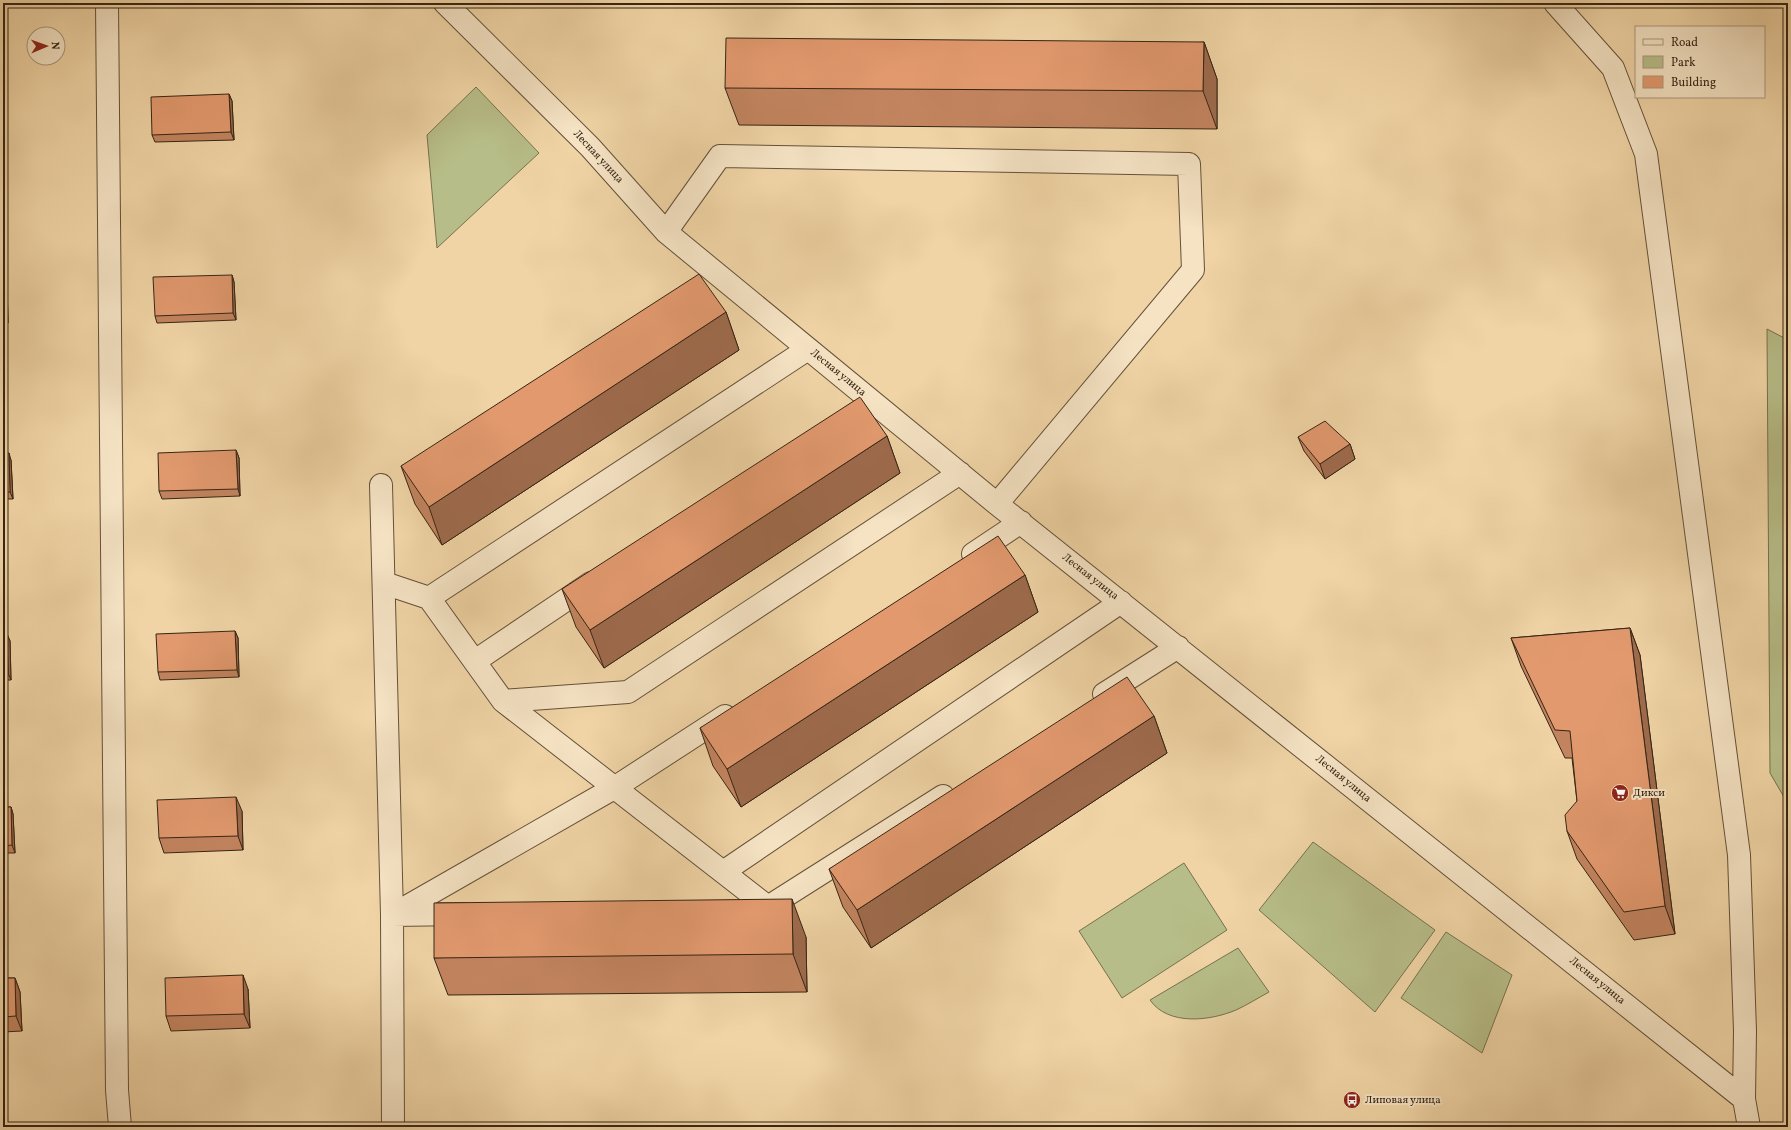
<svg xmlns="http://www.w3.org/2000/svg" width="1791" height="1130" font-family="Vollkorn,serif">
	<rect width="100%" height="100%" fill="#f0d4a5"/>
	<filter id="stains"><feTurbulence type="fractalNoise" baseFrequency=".005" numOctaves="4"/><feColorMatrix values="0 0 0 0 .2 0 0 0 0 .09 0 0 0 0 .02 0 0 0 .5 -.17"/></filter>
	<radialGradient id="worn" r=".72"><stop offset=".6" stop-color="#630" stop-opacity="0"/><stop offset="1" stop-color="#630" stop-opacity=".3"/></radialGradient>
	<path fill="#b7bd88" stroke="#76714e" d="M476 87 539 153 437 248 427 135Z
		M1767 329 1788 340V804L1770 773Z
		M1313 842 1435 930 1375 1012 1259 910Z
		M1184 863 1227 930 1122 998 1079 931Z
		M1446 932 1512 975 1482 1053 1401 998Z
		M1238 948 1269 992C1258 998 1247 1005 1236 1010 1210 1021 1168 1026 1150 1000Z"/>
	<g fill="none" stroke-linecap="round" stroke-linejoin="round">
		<defs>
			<path id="minor" d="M107 3 117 1090 120 1127
				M445 3 590 147 666 232 997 504 1744 1099 1749 1127
				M1555 3 1613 68 1646 154 1739 855 1745 1031 1744 1099
				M666 232 720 156 1189 164 1193 270 997 504
				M381 485 392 915 393 1127
				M973 554 1021 522
				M384 583 429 598 503 701 768 907
				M429 598 808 349
				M475 661 591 583
				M1104 694 1178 647
				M503 701 628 692 960 473
				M723 872 1121 602
				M752 907H768L943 796
				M394 914 614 788 725 716
				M392 915 464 914"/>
		</defs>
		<use href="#minor" stroke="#645139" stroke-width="24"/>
		<use href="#minor" stroke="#f5e3c4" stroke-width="22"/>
	</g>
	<path fill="#c2845f" stroke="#362515" d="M1204 42 1217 79V129L739 125 725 88Z
		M229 94 232 101 234 140 155 142 152 135Z
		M3 102 4 104 5 143H3Z
		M232 275 234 282 236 320 157 323 155 316Z
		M3 277 7 285 8 323 3 324Z
		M726 312 739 350 442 545 415 504 401 466Z
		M887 436 900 473 604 668 576 627 562 589Z
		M1298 437 1350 444 1355 459 1325 479 1304 451Z
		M236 450 239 458 240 496 162 499 159 491Z
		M3 453 11 460 13 499H3Z
		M1025 575 1038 612 741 807 713 766 700 728Z
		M1630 628 1640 655 1675 934 1634 940 1577 859 1567 831 1577 801 1572 758H1565L1521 666 1511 638Z
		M235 631 238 638 239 677 160 680 158 672Z
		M3 634H7L10 641 11 680H3Z
		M1154 716 1167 753 871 948 843 907 829 869Z
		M3 807H11L13 814 15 853H3Z
		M242 811 243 850 164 853 159 838Z
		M806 937 807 992 448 995 434 958Z
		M3 978H15L20 992 22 1031 3 1032Z
		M248 989 250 1028 171 1031 166 1016Z"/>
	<path fill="#9e6b4d" stroke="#362515" d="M1204 42 1217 79V129L1203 91Z
		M229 94 232 101 234 140 231 132Z
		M3 102 4 104 5 143 3 137Z
		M232 275 234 282 236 320 233 313Z
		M4 277 7 285 8 323 5 316Z
		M726 312 739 350 442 545 429 507Z
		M887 436 900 473 604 668 590 630Z
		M1350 444 1355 459 1325 479 1320 464Z
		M236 450 239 458 240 496 238 489Z
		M9 453 11 460 13 499 10 492Z
		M1025 575 1038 612 741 807 727 769Z
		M1630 628 1640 655 1675 934 1665 906Z
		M235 631 238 638 239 677 237 670Z
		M7 634 10 641 11 680 8 673Z
		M1154 716 1167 753 871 948 857 910Z
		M236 797 242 811 243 850 238 836Z
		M11 807 13 814 15 853 12 845Z
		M792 899 806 937 807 992 793 954Z
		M243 975 248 989 250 1028 244 1014Z
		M15 978 20 992 22 1031 16 1016Z"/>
	<path fill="#e2996e" stroke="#362515" d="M726 38 1204 42 1203 91 725 88Z
		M229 94 231 132 152 135 151 97Z
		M699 274 726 312 429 507 401 466Z
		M232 275 233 313 155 316 153 277Z
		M3 277H4L5 316H3Z
		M860 397 887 436 590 630 562 589Z
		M1325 421 1350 444 1320 464 1298 437Z
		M236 450 238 489 159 491 158 453Z
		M3 453H9L10 492H3Z
		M998 536 1025 575 727 769 700 728Z
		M1630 628 1665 906 1624 912 1567 831 1565 815 1577 801 1570 731 1555 730 1511 638Z
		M235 631 237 670 158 672 156 634Z
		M3 634H7L8 673H3Z
		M1127 677 1154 716 857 910 829 869Z
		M236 797 238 836 159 838 157 800Z
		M3 807H11L12 845 3 846Z
		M792 899 793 954 434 958V903Z
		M243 975 244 1014 166 1016 165 978Z
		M3 978H15L16 1016 3 1017Z"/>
	<defs>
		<symbol id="supermarket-disc" viewBox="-11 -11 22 22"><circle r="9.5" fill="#8f2418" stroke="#f5e3c4"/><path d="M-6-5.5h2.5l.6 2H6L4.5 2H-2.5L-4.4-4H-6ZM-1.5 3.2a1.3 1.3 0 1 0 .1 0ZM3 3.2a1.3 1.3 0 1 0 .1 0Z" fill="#fff"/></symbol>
		<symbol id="bus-disc" viewBox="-11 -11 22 22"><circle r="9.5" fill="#8f2418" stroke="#f5e3c4"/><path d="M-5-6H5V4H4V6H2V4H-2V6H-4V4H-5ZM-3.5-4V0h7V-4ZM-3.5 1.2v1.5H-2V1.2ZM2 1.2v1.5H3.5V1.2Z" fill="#fff"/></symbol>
	</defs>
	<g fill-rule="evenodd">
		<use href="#supermarket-disc" x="1610" y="783" width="20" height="20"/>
		<use href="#bus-disc" x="1342" y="1090" width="20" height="20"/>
	</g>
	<g text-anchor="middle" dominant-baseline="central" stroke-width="4" stroke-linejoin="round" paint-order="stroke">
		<g font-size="11" fill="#362515" stroke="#f5e3c4">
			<text transform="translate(598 157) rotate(47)">Лесная улица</text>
			<text transform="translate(838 373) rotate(39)">Лесная улица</text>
			<text transform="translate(1090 577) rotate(38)">Лесная улица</text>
			<text transform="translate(1343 779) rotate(39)">Лесная улица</text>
			<text transform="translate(1597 981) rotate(39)">Лесная улица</text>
		</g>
		<g font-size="11" fill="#362515" stroke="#f5e3c4" text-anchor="start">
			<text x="1633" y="793">Дикси</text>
			<text x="1365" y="1100">Липовая улица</text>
		</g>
	</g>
	<rect width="1791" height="1130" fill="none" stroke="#f0d4a5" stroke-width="16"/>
	<rect x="4" y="4" width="1783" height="1122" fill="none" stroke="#362515" stroke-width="2"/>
	<rect x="8" y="8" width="1775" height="1114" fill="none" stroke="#362515"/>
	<rect x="1635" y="26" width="130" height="72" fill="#f5e3c4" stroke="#a9977e"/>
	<rect x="1643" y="39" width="20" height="6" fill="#f5e3c4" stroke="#a9977e"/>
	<text x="1671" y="46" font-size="12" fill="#362515">Road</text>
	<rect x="1643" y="56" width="20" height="12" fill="#b7bd88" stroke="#a9977e"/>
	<text x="1671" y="66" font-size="12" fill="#362515">Park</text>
	<rect x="1643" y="76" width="20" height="12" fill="#e2996e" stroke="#a9977e"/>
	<text x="1671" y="86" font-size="12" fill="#362515">Building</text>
	<g transform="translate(46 46) rotate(88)"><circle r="19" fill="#f5e3c4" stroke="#a9977e"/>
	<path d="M0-3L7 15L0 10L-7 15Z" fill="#8f2418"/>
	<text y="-6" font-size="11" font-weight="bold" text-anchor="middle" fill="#362515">N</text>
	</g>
	<rect width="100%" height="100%" filter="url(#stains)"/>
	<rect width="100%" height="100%" fill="url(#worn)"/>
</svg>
